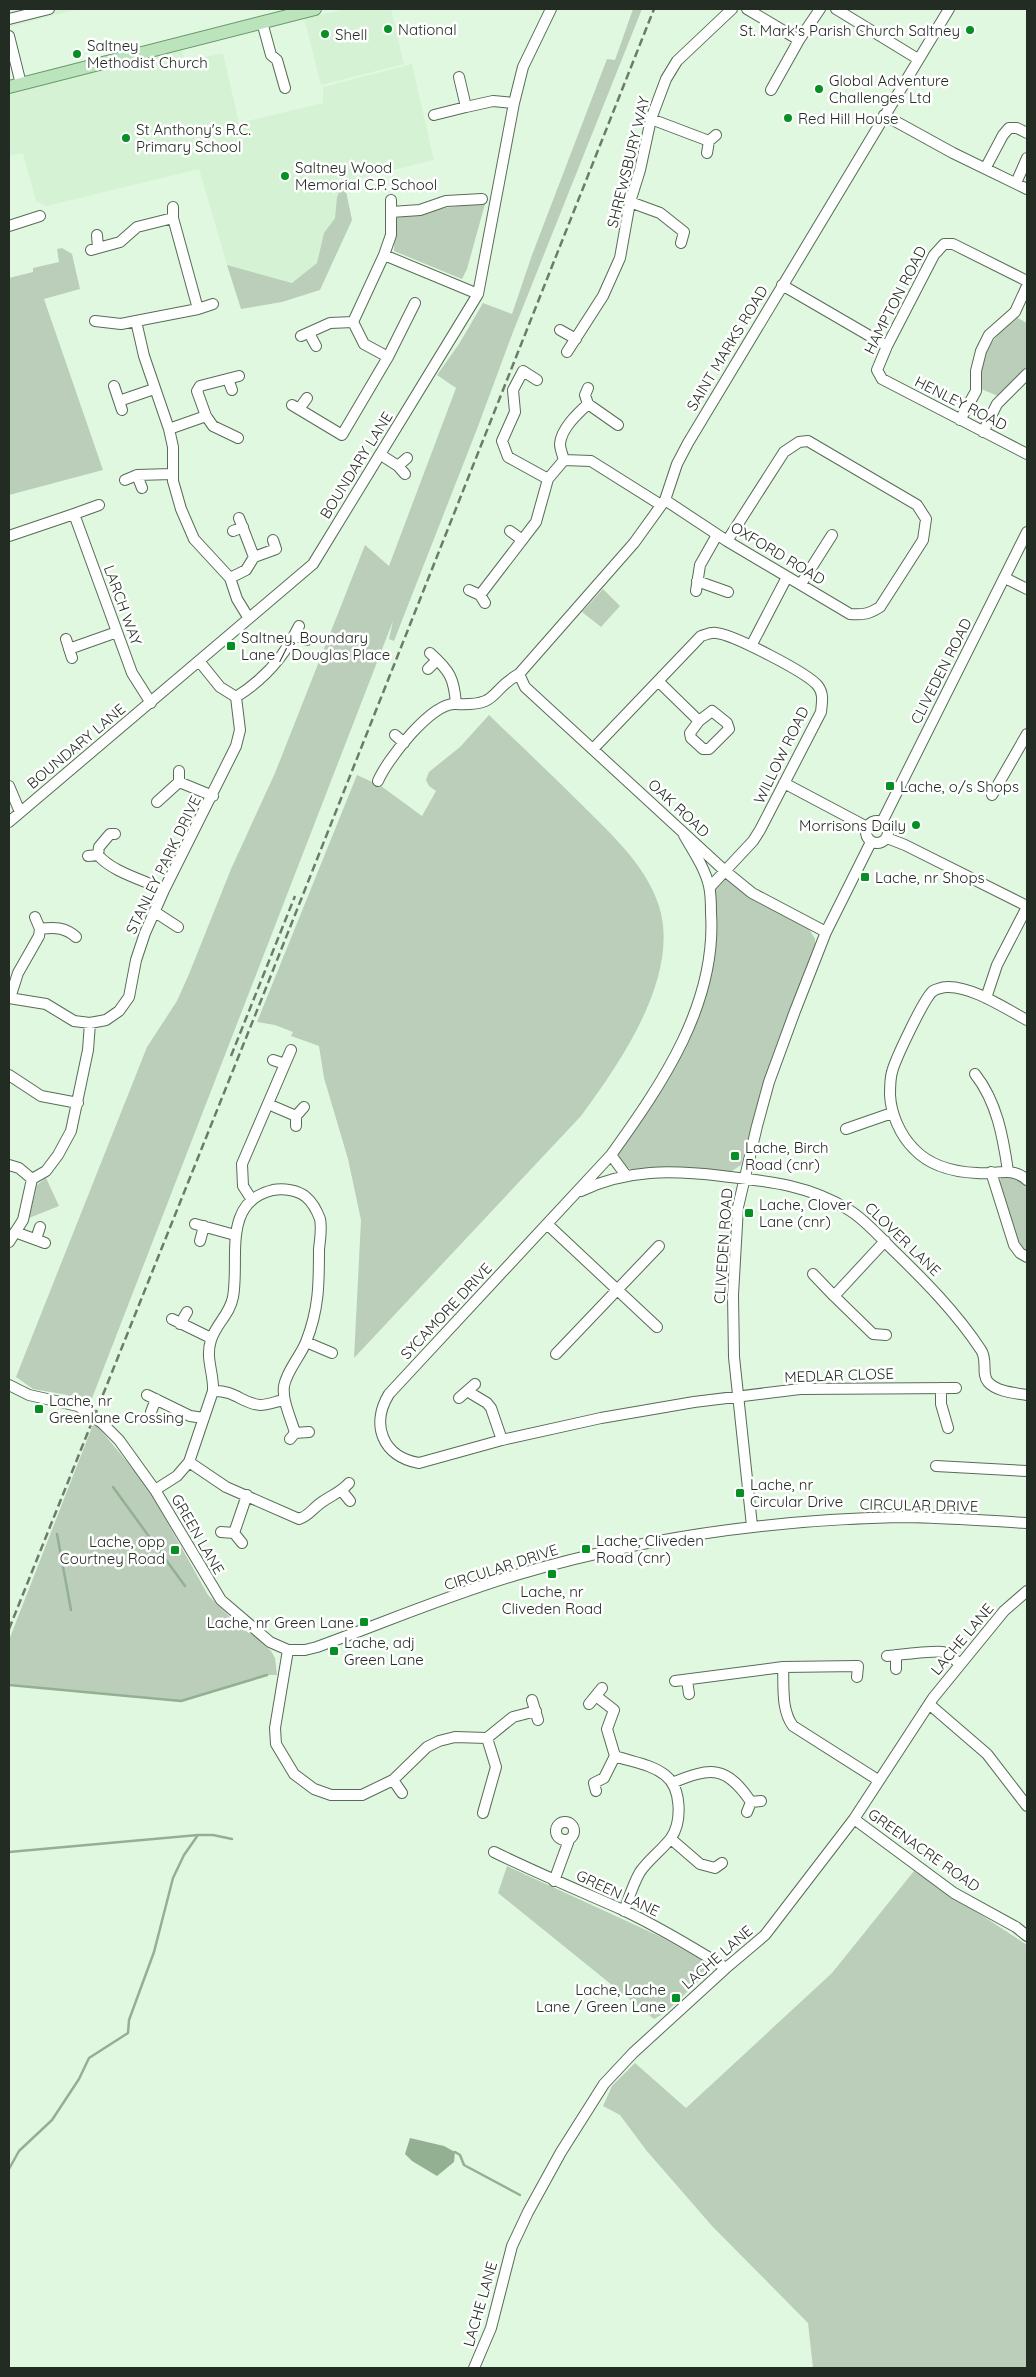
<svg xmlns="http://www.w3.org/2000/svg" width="1036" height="2377" font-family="Quicksand,sans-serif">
	<rect width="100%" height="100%" fill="#e1f8e0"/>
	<path fill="#d5f3d4" d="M9 9H78L9 27Z
		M347 9H391L404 64 321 85 304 18Z
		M182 50 185 61 223 53 239 123 323 103V87L412 64 434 160 344 182 352 220 337 253 292 283 227 265 199 169 47 206 36 201 23 153 9 156V94Z"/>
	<path fill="#bbceba" d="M633 9H642L513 332 477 429 394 641 389 639 393 621 89 1406 67 1395 33 1389 16 1377 147 1047 177 1001 189 974 231 869 275 773 365 545 389 566 456 388 437 375 459 344 483 303 512 314 532 255 607 59 615 60Z
		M344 182 352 220 320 290 282 302 241 309 227 265 292 283 317 263 324 233 335 218 337 197Z
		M485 204 467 269 462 279 394 251 395 217C426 213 454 204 485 204Z
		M62 248 72 254 80 289 44 299 103 470 9 495V278L33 272V268L59 262 57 249Z
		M1016 317 1027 323V366L1020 376 998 396 981 389C981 355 990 339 1016 317Z
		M603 589 620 606 601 627 582 612Z
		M489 715C520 745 551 774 582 805 611 834 646 865 659 906 681 976 620 1063 581 1116L354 1358 361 1220 348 1159 324 1078 319 1046 291 1036 293 1032 275 1025 257 1022 357 775 381 786 422 816 436 791 429 786 426 780 429 772 460 747Z
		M721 880H729L809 929 815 939V945L773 1054 741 1165 729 1173 633 1170 623 1166 617 1159 620 1150 662 1090 688 1040 704 997 713 896 715 886Z
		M1007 1176 1020 1179 1027 1187V1253L1018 1247 998 1183 1002 1177Z
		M46 1178 59 1206 29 1218 37 1185Z
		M94 1422 147 1486 208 1595 241 1628 259 1639 271 1651 275 1658 277 1675H267L181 1701 9 1685V1640Z
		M507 1866 659 1936 705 1962 709 1967V1971L666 2012 654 2019 498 1893Z
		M914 1871 1027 1945V2368H813L808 2323 712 2226 646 2150 620 2115 603 2106 612 2086 635 2063 686 2108 832 1973Z"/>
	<path fill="#94b093" d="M410 2138 444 2146 455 2152 454 2162 437 2176 412 2161 405 2154Z"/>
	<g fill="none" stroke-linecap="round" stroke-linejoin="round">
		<path stroke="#94b093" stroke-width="2.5" d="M113 1487 185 1586
			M57 1534 71 1610
			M9 1685 181 1701 267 1675
			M9 1852 198 1835
			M455 2152 460 2155 464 2165 520 2195
			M9 2169 19 2151 52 2120 79 2079 89 2058 128 2033 129 2020 154 1952 173 1878 184 1855 198 1835H213L232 1839"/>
		<defs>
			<path id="minor" d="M747 9 799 40
				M836 9 918 59
				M9 19 49 9
				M262 22 271 55 277 60 285 88
				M9 36 21 84
				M459 77 466 107 493 101 514 103
				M771 90 799 40 820 9
				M434 115 466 107
				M884 115 953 153 1027 189
				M651 119 709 141
				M707 153 709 141 716 135
				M986 167 1003 135 1009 128H1017L1027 133
				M1016 183 1027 158
				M630 202 660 213 684 232 681 243
				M173 207V218L198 309 136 321 144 356 169 429 173 447V481L181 509 194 539 230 578 237 599 248 617
				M391 212 420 210 446 201 482 199
				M9 226 40 216
				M97 235 98 248
				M91 250 120 242 137 227 173 218
				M384 255 391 235V200
				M1027 281 953 244H944L934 255 887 346 877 370 882 379 1027 454
				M782 285 887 346
				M198 309 213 304
				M95 321 121 324 136 321
				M560 330 576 339
				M309 333 316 346
				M301 336 330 323 353 322
				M567 352 603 296 620 258 630 202 640 170 651 119 666 79 677 61 732 9
				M388 357 364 344 353 322 384 255 478 294
				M228 379 232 390
				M537 380 523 371 513 390 515 412 502 441 508 457 548 479
				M114 386 122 410
				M119 401 154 389
				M588 404 585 395 588 388
				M292 405 342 435 388 357 415 303
				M299 409 307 398
				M206 416 213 426 238 438
				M960 420 976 391V371L981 351 989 335 1015 312 1027 286
				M169 429 206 416 197 391 200 386 239 376
				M983 432 997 404 1027 374
				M381 455 398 466 405 474
				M564 460C563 456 560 449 560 444 561 429 577 414 588 404L618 425
				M398 466 407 458
				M137 475 142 488
				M125 480 137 475 172 474
				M665 500 727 541 850 614C863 615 869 614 880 607L923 540 926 519 917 505 808 441 799 442 784 452 727 541
				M74 514 99 505
				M239 518 254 557
				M233 531 243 527
				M510 531 521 539
				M9 536 74 514 132 673 151 703
				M230 578 246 570 254 557 276 549 273 540
				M1005 578 1027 589
				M697 581 728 592
				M801 584 832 535
				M469 590 480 595
				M696 591 700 565 717 535
				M485 603 480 595 536 522 548 479 564 460 591 461 661 505
				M295 635 307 640
				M66 639 72 658
				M751 646 787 577
				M69 649 117 632
				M430 653C450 671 454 678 456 704 501 706 488 691 519 674
				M428 669 437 660
				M658 681 699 721 712 711 727 723 729 729 709 749H703L691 738 690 733 699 721
				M236 697C265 679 285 656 299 626
				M395 735 404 743
				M593 749 701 636C705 635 711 632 716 633 732 634 808 673 818 686 824 694 822 702 821 712L760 830 753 841 710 887
				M179 771V782
				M378 781C387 760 432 701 456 704
				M784 783 867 827
				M9 786 20 812
				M992 795 1027 734
				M157 802 179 782 213 796
				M866 832a11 11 0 1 1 22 0a11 11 0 1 1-22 0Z
				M9 822 313 564 478 294 514 103 523 67 551 9
				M882 822 1027 532
				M115 834H110L99 847 98 855C112 872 144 880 164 890
				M684 835C693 851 705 868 709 886 711 894 711 904 711 913 717 1004 662 1084 611 1155L389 1394C370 1425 383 1457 419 1463L502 1440 601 1418 694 1402 800 1389 956 1388
				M887 838 905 845 1027 906
				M88 856 98 855
				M155 912 178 927
				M40 929C54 927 65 927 76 937
				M826 932 752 893 725 871 525 687 519 674 634 543 665 500 677 464 688 443 949 9
				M9 998 46 1004 74 1021 90 1023 106 1020 119 1011 129 997 136 960 145 933 164 890 236 746 240 730 236 697 220 687 199 661
				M10 998 18 973 39 936 40 929 35 917
				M986 998 997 965 1027 907
				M1027 1020C1006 1009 972 986 947 987 944 987 936 989 933 991 924 998 895 1060 892 1072 890 1079 890 1088 890 1095 891 1114 900 1135 914 1149 930 1166 954 1172 977 1173 995 1175 1012 1166 1027 1180
				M273 1060 285 1064
				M975 1074C997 1102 1003 1137 1008 1171
				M9 1075 41 1096 78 1103
				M268 1104 296 1116 304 1107
				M296 1116V1126
				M846 1129 892 1113
				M611 1155 625 1174
				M9 1165 19 1168 32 1179
				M991 1172 1014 1245 1020 1253 1027 1257
				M581 1191C627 1169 672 1170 722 1176 767 1181 809 1185 849 1210 864 1219 878 1235 891 1248 923 1279 956 1312 981 1350 988 1360 981 1374 988 1382 997 1392 1015 1393 1027 1395
				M252 1200 243 1186 242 1164 291 1050
				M195 1224 235 1235
				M547 1224 657 1327
				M15 1232 45 1243
				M36 1239 40 1227
				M200 1241 204 1226
				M885 1241 834 1296 873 1334 886 1335
				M9 1242 23 1220 32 1179 46 1171 58 1155 71 1131 88 1050 90 1023
				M813 1274 834 1296
				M172 1319 211 1338
				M180 1324 187 1312
				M306 1342 332 1353
				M556 1354 659 1246
				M9 1385 29 1395 78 1406 102 1423 119 1440 155 1490 221 1600 270 1642 288 1650H305L317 1647C383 1623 449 1595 516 1575 640 1538 770 1520 899 1517 942 1517 985 1521 1027 1523
				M941 1388V1404L948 1428
				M213 1391C235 1390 243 1404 260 1405 268 1405 277 1401 284 1400
				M467 1391 487 1403 491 1408 502 1440
				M147 1395 190 1416 204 1418
				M459 1398 475 1384
				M151 1412 156 1399
				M290 1439 295 1433 309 1432
				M189 1462 226 1487 299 1519C309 1516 313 1508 322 1502 332 1495 341 1492 349 1483
				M936 1466 1027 1471
				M155 1490 177 1476 189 1462 213 1391C214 1373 205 1358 211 1340 216 1324 230 1314 233 1297 240 1260 221 1202 273 1190 283 1188 298 1190 306 1197 312 1202 317 1211 320 1219 322 1228 320 1240 319 1249 319 1284 319 1309 306 1342 300 1357 287 1370 284 1386 282 1401 291 1418 295 1433
				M342 1491 350 1501
				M752 1526 734 1357 733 1295 738 1207 757 1126 769 1082 795 1011 826 932 871 842
				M221 1532 234 1533
				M242 1543 234 1533 247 1495
				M288 1650 275 1728 276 1744 294 1774 314 1789 331 1795H362L393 1780 427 1747 439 1741 455 1737 487 1738 513 1717 536 1711
				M896 1655V1669
				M887 1656C898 1655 936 1650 943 1652 949 1654 955 1660 960 1664
				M783 1667C784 1687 781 1710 793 1726L878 1780
				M687 1680 689 1694
				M675 1681 783 1667 858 1666 857 1677
				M596 1696 614 1710 607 1729 615 1756
				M532 1700 538 1720
				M589 1704 602 1688
				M929 1704 987 1754 1027 1806
				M393 1780 402 1793
				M672 1783C711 1767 726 1765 751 1802
				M596 1791 594 1783 604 1778 615 1756C632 1762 651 1764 665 1775 682 1788 682 1822 671 1838 662 1850 649 1859 640 1872 633 1884 629 1898 624 1911
				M747 1812 751 1802 761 1801
				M483 1813 496 1767 487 1738
				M854 1819 954 1893 1016 1927 1027 1936
				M556 1831a9 9 0 1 1 18 0a9 9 0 1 1-18 0Z
				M671 1839 700 1864 715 1868 722 1863
				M494 1852C537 1873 580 1891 623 1910 659 1927 692 1947 726 1968
				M554 1881 569 1840
				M474 2368 491 2328 512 2246 528 2212 561 2152 604 2084 633 2053 726 1968 765 1935 854 1819 933 1698 1004 1611 1027 1591"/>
			<path id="major" d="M9 87 315 9"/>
		</defs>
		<use href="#minor" stroke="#586c57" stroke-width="12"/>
		<use href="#major" stroke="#699869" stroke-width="14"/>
		<use href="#minor" stroke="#fff" stroke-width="10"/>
		<use href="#major" stroke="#bbe4bc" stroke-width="12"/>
		<path stroke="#6c7b6c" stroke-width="2.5" stroke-dasharray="8 4" stroke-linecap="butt" d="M231 1056 295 896
			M9 1629 260 1003 654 9"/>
	</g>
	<g fill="#049023" stroke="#fff" stroke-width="2">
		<circle cx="388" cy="29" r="5"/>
		<circle cx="970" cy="30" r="5"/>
		<circle cx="325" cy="34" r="5"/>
		<circle cx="77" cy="54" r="5"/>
		<circle cx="819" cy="89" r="5"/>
		<circle cx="788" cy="118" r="5"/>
		<circle cx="126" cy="138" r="5"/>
		<circle cx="285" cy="176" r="5"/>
		<rect x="226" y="641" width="10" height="10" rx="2.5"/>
		<rect x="885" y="781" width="10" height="10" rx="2.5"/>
		<circle cx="916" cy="825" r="5"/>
		<rect x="860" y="872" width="10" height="10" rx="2.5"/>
		<rect x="730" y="1151" width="10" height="10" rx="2.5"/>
		<rect x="744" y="1208" width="10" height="10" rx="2.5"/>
		<rect x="34" y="1404" width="10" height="10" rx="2.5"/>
		<rect x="735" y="1488" width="10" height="10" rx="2.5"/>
		<rect x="581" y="1544" width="10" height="10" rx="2.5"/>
		<rect x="170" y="1545" width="10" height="10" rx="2.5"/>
		<rect x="547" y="1569" width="10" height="10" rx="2.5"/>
		<rect x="359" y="1617" width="10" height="10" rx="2.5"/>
		<rect x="329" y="1646" width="10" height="10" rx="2.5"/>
		<rect x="671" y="1993" width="10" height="10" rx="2.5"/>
	</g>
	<g text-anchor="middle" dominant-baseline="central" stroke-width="5" stroke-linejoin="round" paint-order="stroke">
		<g font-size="15" fill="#232c23" stroke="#fff" text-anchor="start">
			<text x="398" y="29">National</text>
			<text x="960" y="30" text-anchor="end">St. Mark's Parish Church Saltney</text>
			<text x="335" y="34">Shell</text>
			<text x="87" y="45">Saltney<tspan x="87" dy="17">Methodist Church</tspan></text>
			<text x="829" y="80">Global Adventure<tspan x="829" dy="17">Challenges Ltd</tspan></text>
			<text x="798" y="118">Red Hill House</text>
			<text x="136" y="129">St Anthony's R.C.<tspan x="136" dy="17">Primary School</tspan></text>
			<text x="295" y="167">Saltney Wood<tspan x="295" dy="17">Memorial C.P. School</tspan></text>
			<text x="241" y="637">Saltney, Boundary<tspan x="241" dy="17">Lane / Douglas Place</tspan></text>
			<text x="900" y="786">Lache, o/s Shops</text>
			<text x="906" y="825" text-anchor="end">Morrisons Daily</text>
			<text x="875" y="877">Lache, nr Shops</text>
			<text x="745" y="1147">Lache, Birch<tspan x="745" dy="17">Road (cnr)</tspan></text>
			<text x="759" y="1204">Lache, Clover<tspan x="759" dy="17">Lane (cnr)</tspan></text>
			<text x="49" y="1400">Lache, nr<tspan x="49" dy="17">Greenlane Crossing</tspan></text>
			<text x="750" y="1484">Lache, nr<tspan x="750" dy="17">Circular Drive</tspan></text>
			<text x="596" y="1540">Lache, Cliveden<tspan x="596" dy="17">Road (cnr)</tspan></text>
			<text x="165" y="1541" text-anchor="end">Lache, opp<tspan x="165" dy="17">Courtney Road</tspan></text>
			<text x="552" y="1591" text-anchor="middle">Lache, nr<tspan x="552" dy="17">Cliveden Road</tspan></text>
			<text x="354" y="1622" text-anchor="end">Lache, nr Green Lane</text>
			<text x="344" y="1642">Lache, adj<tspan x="344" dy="17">Green Lane</tspan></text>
			<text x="666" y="1989" text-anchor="end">Lache, Lache<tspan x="666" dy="17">Lane / Green Lane</tspan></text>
		</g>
		<g font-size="15" fill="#232c23" stroke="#fff">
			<text transform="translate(628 162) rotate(-76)">SHREWSBURY WAY</text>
			<text transform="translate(895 300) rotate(-63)">HAMPTON ROAD</text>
			<text transform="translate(727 348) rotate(-59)">SAINT MARKS ROAD</text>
			<text transform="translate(961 403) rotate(27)">HENLEY ROAD</text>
			<text transform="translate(356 465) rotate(-58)">BOUNDARY LANE</text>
			<text transform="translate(778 553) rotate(31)">OXFORD ROAD</text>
			<text transform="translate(123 605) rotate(70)">LARCH WAY</text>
			<text transform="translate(941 671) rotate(-63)">CLIVEDEN ROAD</text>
			<text transform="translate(76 746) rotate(-40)">BOUNDARY LANE</text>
			<text transform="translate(781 755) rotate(-64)">WILLOW ROAD</text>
			<text transform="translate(679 808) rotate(43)">OAK ROAD</text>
			<text transform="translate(163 865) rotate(-64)">STANLEY PARK DRIVE</text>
			<text transform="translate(903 1239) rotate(44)">CLOVER LANE</text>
			<text transform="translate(723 1246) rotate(-86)">CLIVEDEN ROAD</text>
			<text transform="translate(446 1311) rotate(-47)">SYCAMORE DRIVE</text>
			<text transform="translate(839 1375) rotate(-2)">MEDLAR CLOSE</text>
			<text transform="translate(919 1505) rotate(1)">CIRCULAR DRIVE</text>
			<text transform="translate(198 1534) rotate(60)">GREEN LANE</text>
			<text transform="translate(501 1567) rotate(-18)">CIRCULAR DRIVE</text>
			<text transform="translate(962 1639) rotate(-50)">LACHE LANE</text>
			<text transform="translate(924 1850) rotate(35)">GREENACRE ROAD</text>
			<text transform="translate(618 1893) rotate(25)">GREEN LANE</text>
			<text transform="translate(717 1957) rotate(-41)">LACHE LANE</text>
			<text transform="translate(480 2304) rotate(-74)">LACHE LANE</text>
		</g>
	</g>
	<rect width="1036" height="2377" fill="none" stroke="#232c23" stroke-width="20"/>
</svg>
